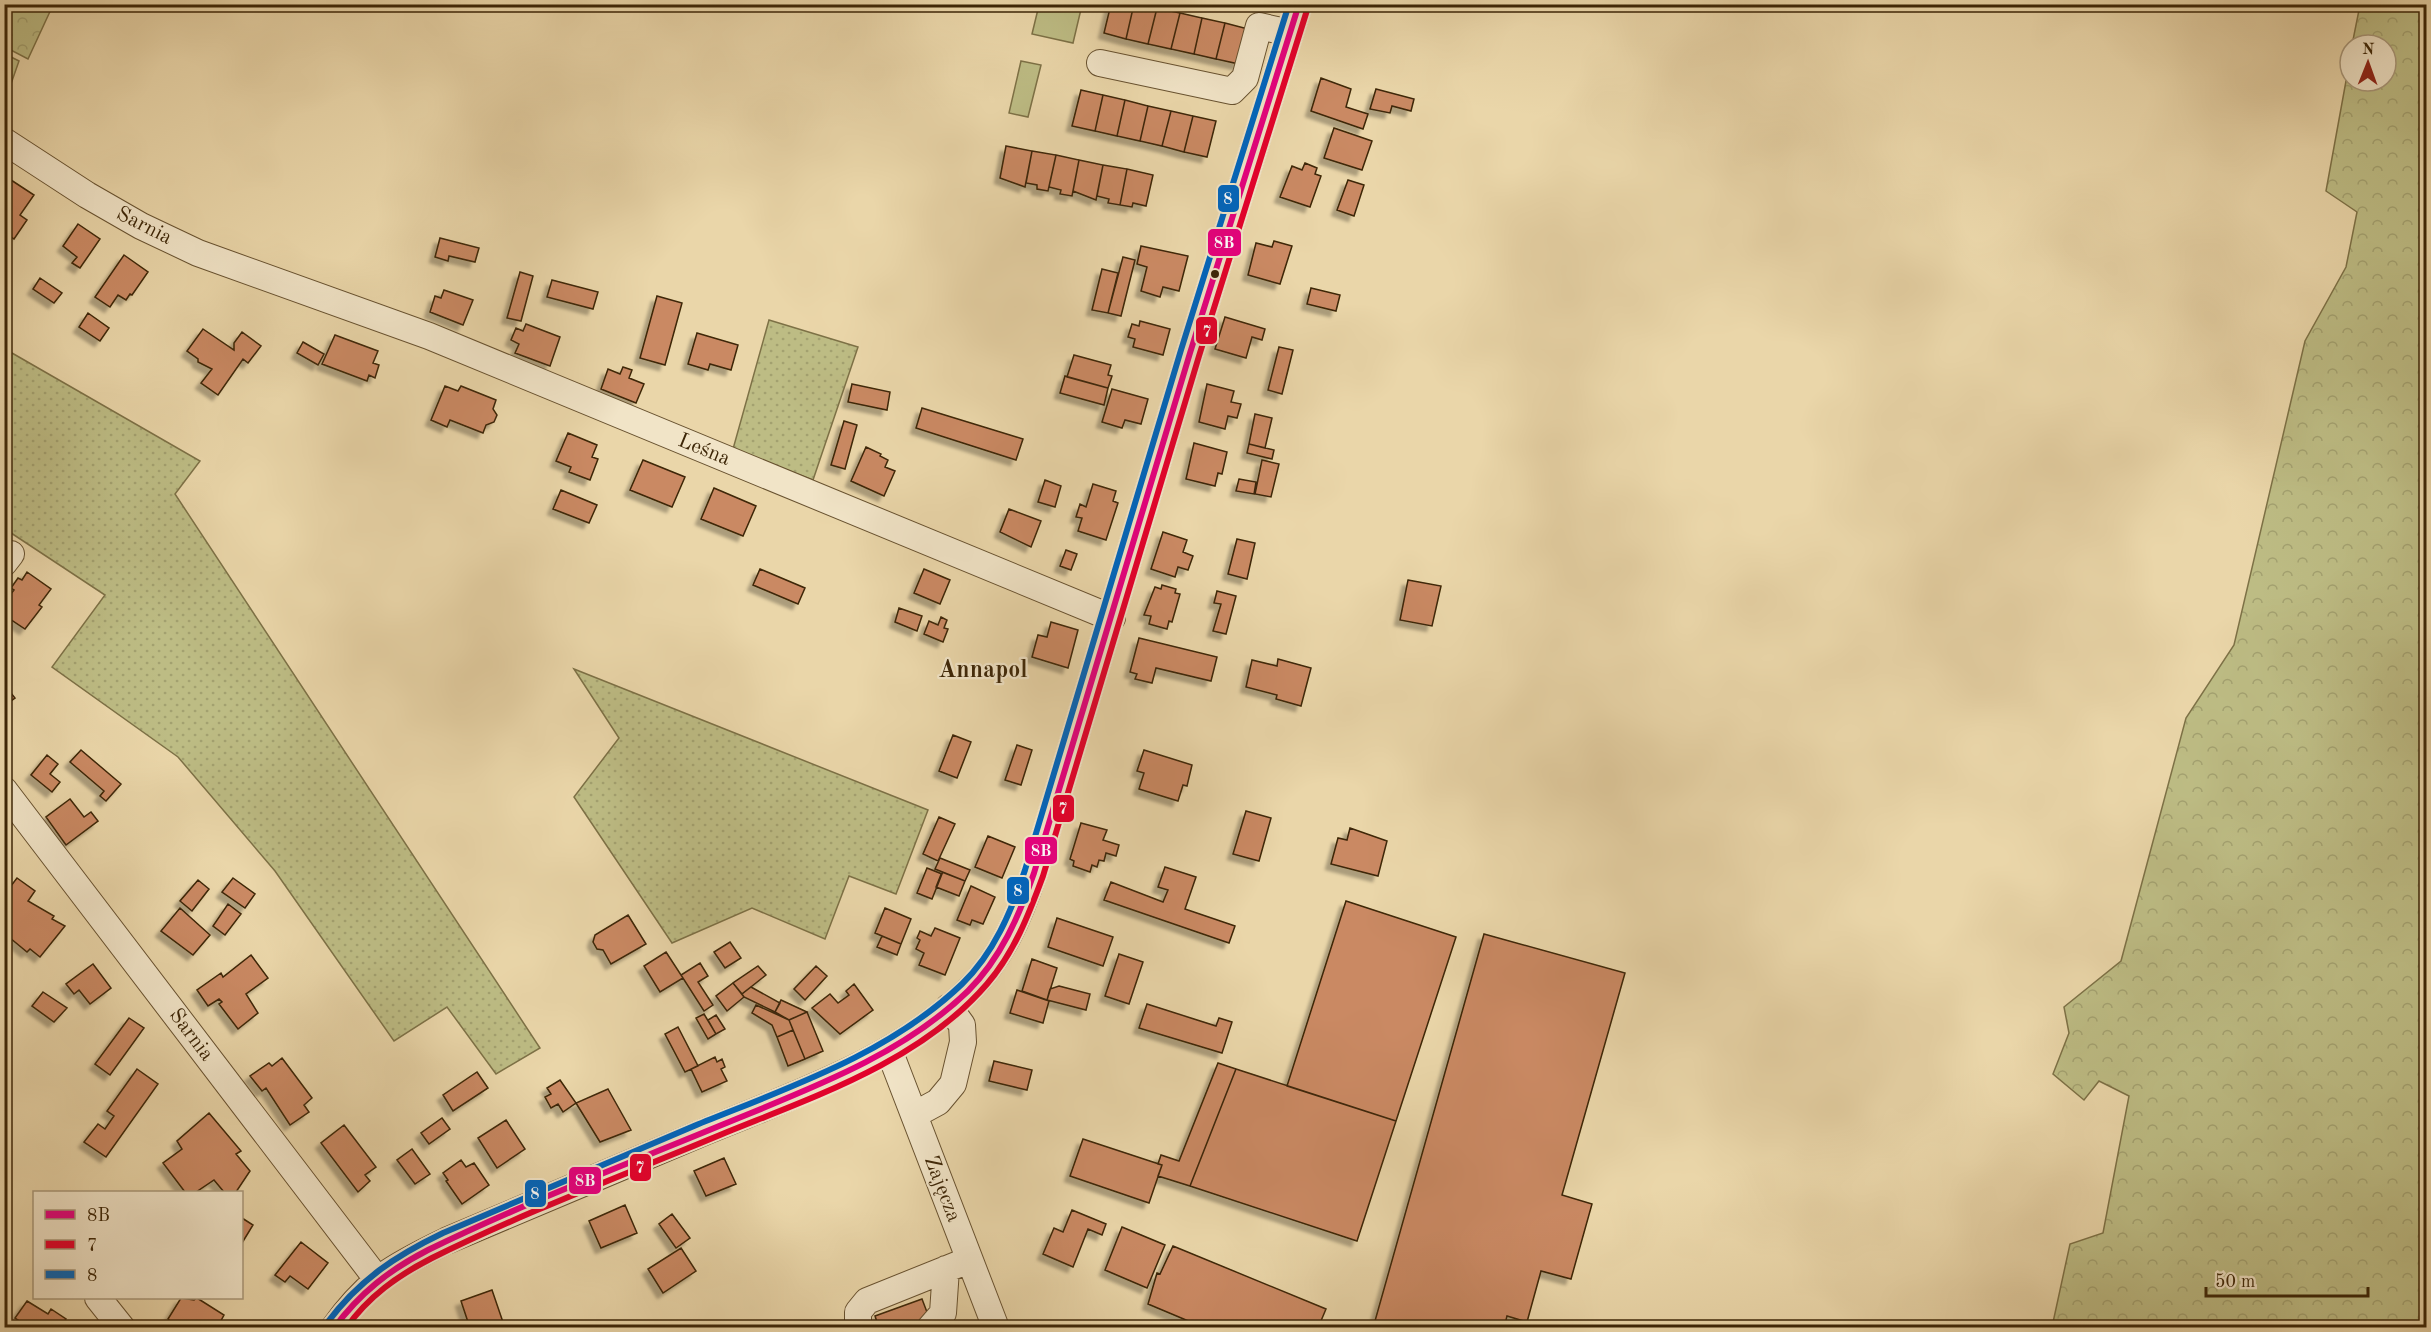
<svg xmlns="http://www.w3.org/2000/svg" width="2431" height="1332" font-family="'Old Standard TT',serif">
	<defs>
		<pattern id="grass-dots" width="8" height="8" patternUnits="userSpaceOnUse" patternTransform="scale(1.5)"><rect width="8" height="8" fill="#bdbc84"/><path d="M2 2h.1M6 6h.1" fill="none" stroke="#a3a170" stroke-width="1.8" stroke-linecap="round"/></pattern>
		<pattern id="forest-crowns" width="20" height="18" patternUnits="userSpaceOnUse" patternTransform="scale(1.5)"><rect width="20" height="18" fill="#bdbc84"/><path d="M2 6a3 3 0 1 1 6 0M12 15a3 3 0 1 1 6 0" fill="none" stroke="#a3a170"/></pattern>
		<filter id="shadow"><feDropShadow dx="-5.5" dy="5.5" stdDeviation="1.5" flood-color="#0004"/></filter>
	</defs>
	<rect width="100%" height="100%" fill="#ead6a9"/>
	<filter id="stains"><feTurbulence type="fractalNoise" baseFrequency=".00333" numOctaves="4"/><feColorMatrix values="0 0 0 0 .2 0 0 0 0 .09 0 0 0 0 .02 0 0 0 .5 -.17"/></filter>
	<radialGradient id="worn" r=".72"><stop offset=".6" stop-color="#630" stop-opacity="0"/><stop offset="1" stop-color="#630" stop-opacity=".3"/></radialGradient>
	<path fill="url(#grass-dots)" stroke="#7d7146" stroke-width="1.5" d="M769 320 858 347 813 480 733 449Z
		M5 349 200 461 175 494 540 1048 496 1074 447 1007 394 1041 275 871 178 757 52 667 105 595 5 529Z
		M574 669 928 810 896 894 849 876 825 939 752 908 672 943 574 797 619 738Z"/>
	<path fill="url(#forest-crowns)" stroke="#7d7146" stroke-width="1.5" d="M4 5H53L28 59 5 47Z
		M2360 5H2426V1327H2052L2070 1244 2103 1233 2129 1096 2099 1081 2084 1100 2053 1074 2069 1033 2064 1007 2121 961 2186 718 2234 645 2305 341 2346 267 2357 212 2326 191 2350 59V81H2386V45H2352Z"/>
	<path fill="#bdbc84" stroke="#7d7146" stroke-width="1.5" d="M1039 5H1082L1073 43 1032 34Z
		M5 54 19 61 5 101Z
		M1021 61 1041 65 1028 117 1009 113Z"/>
	<path fill="#ca8963" stroke="#3d2607" stroke-width="1.5" filter="url(#shadow)" d="M1111 4H1134L1126 39 1104 33Z
		M1134 4 1157 8 1148 44 1126 39Z
		M1157 8 1180 13 1171 49 1148 44Z
		M1180 13 1202 18 1194 54 1171 49Z
		M1202 18 1225 23 1216 59 1194 54Z
		M1225 23 1248 29 1239 64 1216 59Z
		M1321 78 1351 89 1346 107 1368 114 1363 129 1311 111Z
		M1376 89 1414 99 1411 111 1392 106 1390 113 1370 109Z
		M1081 90 1103 95 1095 131 1072 126Z
		M1103 95 1125 100 1117 136 1095 131Z
		M1125 100 1148 106 1140 141 1117 136Z
		M1148 106 1171 111 1162 146 1140 141Z
		M1171 111 1193 116 1184 152 1162 146Z
		M1193 116 1216 121 1207 157 1184 152Z
		M1334 128 1372 141 1362 170 1324 158Z
		M1006 146 1032 151 1025 187 1000 178Z
		M1032 151 1056 155 1048 191 1037 189V185L1026 183Z
		M1056 155 1079 160 1072 196 1060 194 1061 190 1049 187Z
		M1079 160 1103 165 1096 200 1073 191Z
		M1305 163 1317 168 1315 174 1321 176 1310 207 1280 197 1292 166 1302 170Z
		M1103 165 1127 169 1120 205 1108 203 1109 199 1097 196Z
		M1127 169 1153 175 1146 206 1133 203 1132 207 1120 205Z
		M11 180 34 195 20 215 27 220 14 239 4 233V223L9 217 4 214V189Z
		M1348 180 1364 185 1354 216 1337 210Z
		M78 224 100 239 80 268 72 263 77 257 63 246Z
		M440 238 479 248 475 262 449 256 448 261 435 257Z
		M1274 241 1292 246 1280 284 1248 275 1256 243 1272 247Z
		M1141 246 1188 256 1179 291 1163 287 1160 297 1141 291 1147 267 1137 264Z
		M124 255 148 272 132 295 130 294 126 300 118 295 110 307 95 297Z
		M1123 257 1135 260 1121 316 1108 313Z
		M1102 269 1118 273 1108 313 1092 310Z
		M520 272 533 276 521 321 507 318Z
		M40 278 62 293 54 303 33 289Z
		M552 280 598 292 593 309 547 297Z
		M1311 288 1340 295 1336 311 1307 304Z
		M444 290 473 300 463 325 430 312 435 296 441 298Z
		M657 296 682 303 665 365 640 358Z
		M88 313 109 328 100 341 79 327Z
		M1225 317 1265 329 1262 340 1252 337 1246 358 1215 349Z
		M1140 321 1170 329 1163 355 1133 347 1135 339 1128 337 1132 324 1139 326Z
		M526 324 560 337 550 366 515 353 519 344 511 340 516 328 523 331Z
		M203 329 234 350V343L242 332 261 346 248 363 243 359 218 395 201 383 212 369 198 362V359L187 351Z
		M697 333 738 345 731 370 710 364 708 370 688 364Z
		M335 335 378 351 373 363 379 365 375 378 369 375 367 381 322 364Z
		M303 342 324 354 318 365 297 353Z
		M1279 347 1293 350 1282 394 1268 390Z
		M1074 355 1111 365 1108 375 1112 376 1108 388 1067 377Z
		M623 367 632 370 629 378 644 384 636 403 601 389 608 369 620 374Z
		M1065 376 1108 388 1104 405 1060 393Z
		M852 384 890 392 887 410 848 402Z
		M1207 384 1234 391 1231 402 1241 404 1237 418 1228 416 1225 429 1199 422Z
		M445 386 458 391 461 386 496 400 493 409 497 415 494 422 486 425 483 433 450 420 447 427 431 420Z
		M1112 389 1148 399 1141 424 1125 420 1122 428 1102 422Z
		M922 408 1023 439 1016 460 916 428Z
		M1255 414 1272 418 1265 448 1249 444Z
		M844 421 857 425 845 469 831 465Z
		M568 433 597 445 592 457 598 459 590 480 569 472 571 467 556 461Z
		M1194 443 1227 452 1222 474 1218 473 1215 486 1186 479Z
		M1249 444 1274 450 1272 459 1247 453Z
		M866 447 881 454 880 456 888 460 885 467 895 471 884 496 851 481Z
		M643 460 685 477 672 507 630 490Z
		M1262 460 1279 464 1271 497 1255 494Z
		M1239 479 1256 482 1254 494 1236 491Z
		M1045 480 1061 486 1055 507 1038 502Z
		M1093 484 1116 491 1113 501 1118 503 1106 540 1078 531 1082 518 1076 517 1080 504 1086 507Z
		M714 488 756 506 743 536 701 519Z
		M561 490 597 505 589 523 553 509Z
		M1009 509 1041 521 1031 547 1000 532Z
		M1163 532 1187 540 1183 552 1193 556 1188 570 1178 567 1175 577 1151 569Z
		M1237 539 1255 543 1247 579 1228 574Z
		M1066 550 1077 554 1071 570 1060 566Z
		M760 569 805 588 798 604 753 585Z
		M924 569 950 580 940 604 914 593Z
		M27 572 51 589 39 605 42 607 25 629 4 615V603L14 590 11 588 18 578 22 580Z
		M1408 580 1441 586 1432 626 1400 620Z
		M1162 585 1176 589 1175 593 1180 594 1172 622 1169 621 1167 629 1149 624 1151 616 1144 615 1155 587 1161 589Z
		M1217 591 1236 596 1226 634 1213 631 1221 604 1214 603Z
		M899 608 922 616 917 631 895 622Z
		M941 617 947 620 944 628 948 629 943 642 924 634 929 621 938 625Z
		M1051 622 1078 630 1068 668 1032 657 1038 635 1047 637Z
		M1139 638 1217 657 1211 681 1156 668 1152 683 1135 679 1137 674 1130 672Z
		M1278 659 1311 668 1301 706 1276 699 1277 695 1246 687 1252 660 1277 666Z
		M7 688 15 698 4 706V690Z
		M953 735 971 742 957 778 939 771Z
		M1017 745 1032 750 1021 785 1005 780Z
		M81 750 121 784 106 801 100 796 104 791 70 762Z
		M1144 750 1192 765 1187 786 1183 785 1178 801 1139 789 1144 773 1137 771Z
		M47 755 58 764 50 774 60 782 52 792 31 775Z
		M70 799 84 817 91 812 98 821 66 845 46 817Z
		M1246 811 1271 818 1259 861 1233 854Z
		M939 817 955 824 938 861 923 854Z
		M1081 823 1107 830 1103 840 1119 845 1116 856 1106 853 1104 861 1099 860 1097 867 1092 865 1090 872 1073 866 1074 861 1070 859Z
		M1350 828 1387 841 1378 876 1331 864 1338 838 1347 840Z
		M988 836 1015 847 1002 878 975 867Z
		M940 858 970 870 965 881 935 869Z
		M1165 867 1196 877 1185 909 1235 926 1229 943 1104 900 1111 882 1163 902 1168 890 1158 887Z
		M927 868 942 874 932 899 917 893Z
		M942 872 965 881 959 896 936 887Z
		M17 878 35 891 28 901 54 916 52 919 65 926 40 957 30 949 27 952 4 933V895Z
		M233 878 255 894 245 908 222 892Z
		M198 880 209 889 192 911 180 901Z
		M971 886 995 897 983 924 972 920 970 925 957 920Z
		M1346 901 1456 937 1396 1121 1287 1086Z
		M228 904 241 914 225 935 213 926Z
		M180 908 210 935 193 955 161 931Z
		M885 908 911 919 901 944 875 933Z
		M628 915 646 944 611 964 603 950 597 949 593 942 595 935Z
		M1057 918 1113 937 1103 966 1048 947Z
		M935 928 960 938 945 975 919 965 924 953 916 949 920 940 917 938 920 931 931 936Z
		M1484 934 1625 973 1562 1195 1592 1204 1571 1279 1541 1271 1527 1322 1507 1316 1504 1328H1373Z
		M882 936 901 944 897 955 877 947Z
		M730 942 741 958 725 968 714 952Z
		M666 952 683 978 660 992 644 966Z
		M1119 954 1143 962 1129 1004 1105 996Z
		M251 955 268 978 246 994 258 1013 238 1029 219 1004 222 1002 219 999 208 1006 197 990 221 973 223 977Z
		M1032 959 1057 968 1047 1000 1022 991Z
		M700 963 708 976 698 982 713 1005 704 1011 681 975Z
		M93 964 111 988 90 1004 79 990 74 994 66 984Z
		M758 966 766 975 742 994 733 983Z
		M816 966 827 976 805 1000 794 989Z
		M733 983 744 997 727 1011 716 996Z
		M854 984 873 1010 840 1034 812 1008 830 994 838 1003 849 995 846 991Z
		M1059 986 1090 994 1086 1010 1047 1000 1050 989Z
		M751 987 780 1003 775 1012 744 997 742 994Z
		M1017 990 1049 1001 1043 1023 1010 1013Z
		M43 992 67 1008 54 1022 32 1006Z
		M781 1000 807 1012 789 1020 775 1012Z
		M1147 1004 1216 1026 1219 1018 1232 1022 1222 1053 1139 1028Z
		M756 1005 789 1020 793 1030 777 1037 772 1025 752 1013Z
		M807 1012 823 1051 805 1059 789 1020Z
		M704 1014 716 1034 708 1039 696 1018Z
		M716 1015 725 1029 716 1034 708 1020Z
		M129 1018 144 1028 110 1075 95 1064Z
		M678 1027 698 1066 685 1072 665 1034Z
		M793 1030 805 1059 788 1066 777 1037Z
		M715 1057 717 1062 722 1059 725 1067 721 1069 727 1081 702 1092 691 1069Z
		M282 1058 312 1098 304 1105 309 1112 290 1125 266 1088 262 1091 250 1076 269 1063 272 1066Z
		M994 1061 1032 1070 1027 1090 989 1081Z
		M1218 1063 1236 1069 1190 1186 1158 1176 1162 1165 1158 1164 1161 1155 1179 1161Z
		M137 1069 158 1084 106 1157 84 1142 98 1124 105 1129 114 1116 107 1111Z
		M1236 1069 1396 1121 1357 1241 1190 1186Z
		M477 1072 488 1088 453 1111 443 1095Z
		M560 1080 576 1103 563 1112 558 1104 551 1108 545 1097 551 1094 547 1088Z
		M608 1089 631 1130 600 1142 576 1103Z
		M209 1113 241 1151 236 1154 250 1171 236 1192H224L214 1180 196 1192H185L163 1163 182 1149 177 1141Z
		M442 1118 450 1129 429 1144 421 1133Z
		M506 1120 525 1149 497 1168 478 1138Z
		M344 1125 376 1167 365 1175 370 1181 358 1192 321 1143Z
		M1083 1139 1162 1165 1149 1203 1070 1176Z
		M412 1149 430 1174 415 1184 397 1160Z
		M724 1158 736 1184 706 1196 694 1171Z
		M461 1160 466 1167 474 1163 489 1185 462 1204 446 1181 448 1180 443 1173Z
		M625 1205 637 1233 601 1248 589 1221Z
		M1072 1210 1106 1224 1102 1235 1088 1229 1073 1267 1043 1254 1054 1228 1063 1232Z
		M672 1214 690 1238 676 1248 659 1224Z
		M242 1218 253 1225 242 1243Z
		M1122 1227 1165 1245 1147 1288 1105 1270Z
		M301 1242 328 1263 308 1289 290 1276 285 1282 275 1275Z
		M1173 1246 1326 1309 1318 1328H1205L1148 1304 1157 1273 1160 1274Z
		M681 1248 696 1271 663 1293 648 1269Z
		M492 1290 505 1328H491L490 1323 470 1328 461 1301Z
		M181 1298 194 1300 197 1298 224 1315 217 1328H177L168 1319Z
		M922 1299 930 1320 908 1328H879L875 1316Z
		M27 1301 48 1314 51 1309 66 1319 60 1328H21L24 1324 15 1318Z"/>
	<g fill="none" stroke-linecap="round" stroke-linejoin="round">
		<defs>
			<path id="minor" d="M1100 63 1232 91 1245 78 1259 26 1290 33
				M4 141 87 195 141 226 198 253 429 336 1112 618
				M4 563 11 554
				M4 790 377 1279
				M889 1050 996 1328
				M914 1115 938 1102 953 1084 963 1042 962 1025 949 1007
				M98 1298 122 1328
				M334 1328C368 1280 394 1266 446 1241 530 1206 613 1170 697 1135 790 1096 895 1062 968 991 1002 958 1019 917 1034 873L1190 353 1299 4
				M858 1328V1312L867 1301 969 1260
				M930 1328 943 1313 946 1269"/>
		</defs>
		<use href="#minor" stroke="#685230" stroke-width="28"/>
		<use href="#minor" stroke="#f1e4c7" stroke-width="26"/>
		<defs>
			<path id="bus-1" d="M334 1328C360 1293 389 1270 428 1250 524 1203 625 1165 724 1124 809 1089 901 1056 968 991 1001 958 1019 916 1034 873L1190 353 1299 4"/>
			<path id="bus-2" d="M346 1328C369 1296 397 1276 432 1258 525 1212 624 1175 720 1135 813 1097 920 1062 987 984 1014 953 1029 914 1043 876L1199 356 1308 7"/>
			<path id="bus-3" d="M327 1323C359 1280 395 1256 443 1233 527 1198 610 1161 694 1126 787 1088 888 1055 962 984 994 953 1011 912 1025 870L1181 350 1289 4"/>
		</defs>
		<use href="#bus-1" stroke="#f1e4c7" stroke-width="10"/>
		<use href="#bus-2" stroke="#f1e4c7" stroke-width="10"/>
		<use href="#bus-3" stroke="#f1e4c7" stroke-width="10"/>
		<use href="#bus-1" stroke="#e5007d" stroke-width="6"/>
		<use href="#bus-2" stroke="#e4002b" stroke-width="6"/>
		<use href="#bus-3" stroke="#0065bd" stroke-width="6"/>
	</g>
	<circle fill="#3d2607" stroke="#f1e4c7" stroke-width="2" cx="1215" cy="274" r="5"/>
	<g text-anchor="middle" dominant-baseline="central" stroke-width="4.5" stroke-linejoin="round" paint-order="stroke">
		<g font-size="21" fill="#3d2607" stroke="#f1e4c7">
			<text transform="translate(144 226) rotate(27)">Sarnia</text>
			<text transform="translate(704 450) rotate(22)">Leśna</text>
			<text transform="translate(191 1035) rotate(53)">Sarnia</text>
			<text transform="translate(942 1189) rotate(69)">Zajęcza</text>
		</g>
		<g font-size="24" font-weight="bold" fill="#3d2607" stroke="#f1e4c7">
			<text x="983" y="671">Annapol</text>
		</g>
	</g>
	<g stroke="#f1e4c7" stroke-width="2">
		<rect x="1217" y="184" width="23" height="29" rx="6" fill="#0065bd"/>
		<rect x="1207" y="228" width="35" height="29" rx="6" fill="#e5007d"/>
		<rect x="1195" y="316" width="23" height="29" rx="6" fill="#e4002b"/>
		<rect x="1052" y="794" width="23" height="29" rx="6" fill="#e4002b"/>
		<rect x="1024" y="836" width="34" height="29" rx="6" fill="#e5007d"/>
		<rect x="1006" y="876" width="24" height="29" rx="6" fill="#0065bd"/>
		<rect x="629" y="1153" width="23" height="29" rx="6" fill="#e4002b"/>
		<rect x="568" y="1166" width="34" height="29" rx="6" fill="#e5007d"/>
		<rect x="524" y="1179" width="23" height="29" rx="6" fill="#0065bd"/>
	</g>
	<g font-size="16" text-anchor="middle" font-weight="bold" fill="#fff">
		<text x="1228" y="204">8</text>
		<text x="1224" y="248">8B</text>
		<text x="1207" y="337">7</text>
		<text x="1063" y="814">7</text>
		<text x="1041" y="856">8B</text>
		<text x="1018" y="896">8</text>
		<text x="640" y="1173">7</text>
		<text x="585" y="1186">8B</text>
		<text x="535" y="1199">8</text>
	</g>
	<rect width="2431" height="1332" fill="none" stroke="#ead6a9" stroke-width="24"/>
	<rect x="6" y="6" width="2419" height="1320" fill="none" stroke="#3d2607" stroke-width="3"/>
	<rect x="12" y="12" width="2407" height="1308" fill="none" stroke="#3d2607" stroke-width="1.5"/>
	<rect x="33" y="1191" width="210" height="108" fill="#f1e4c7" stroke="#a9987a" stroke-width="1.5"/>
	<rect x="45" y="1210" width="30" height="9" fill="#e5007d" stroke="#a9987a" stroke-width="1.5"/>
	<text x="87" y="1221" font-size="18" fill="#3d2607">8B</text>
	<rect x="45" y="1240" width="30" height="9" fill="#e4002b" stroke="#a9987a" stroke-width="1.5"/>
	<text x="87" y="1251" font-size="18" fill="#3d2607">7</text>
	<rect x="45" y="1270" width="30" height="9" fill="#0065bd" stroke="#a9987a" stroke-width="1.5"/>
	<text x="87" y="1281" font-size="18" fill="#3d2607">8</text>
	<g transform="translate(2368 63) rotate(1)"><circle r="28" fill="#f1e4c7" stroke="#a9987a" stroke-width="1.5"/>
	<path d="M0-4.5L10 22L0 15L-10 22Z" fill="#8f2418"/>
	<text y="-9" font-size="16" font-weight="bold" text-anchor="middle" fill="#3d2607">N</text>
	</g>
	<path d="M2206 1287v9h162v-9" fill="none" stroke="#3d2607" stroke-width="3"/>
	<text x="2215" y="1287" font-size="18" fill="#3d2607" stroke="#f1e4c7" stroke-width="4.5" paint-order="stroke">50 m</text>
	<rect width="100%" height="100%" filter="url(#stains)"/>
	<rect width="100%" height="100%" fill="url(#worn)"/>
</svg>
